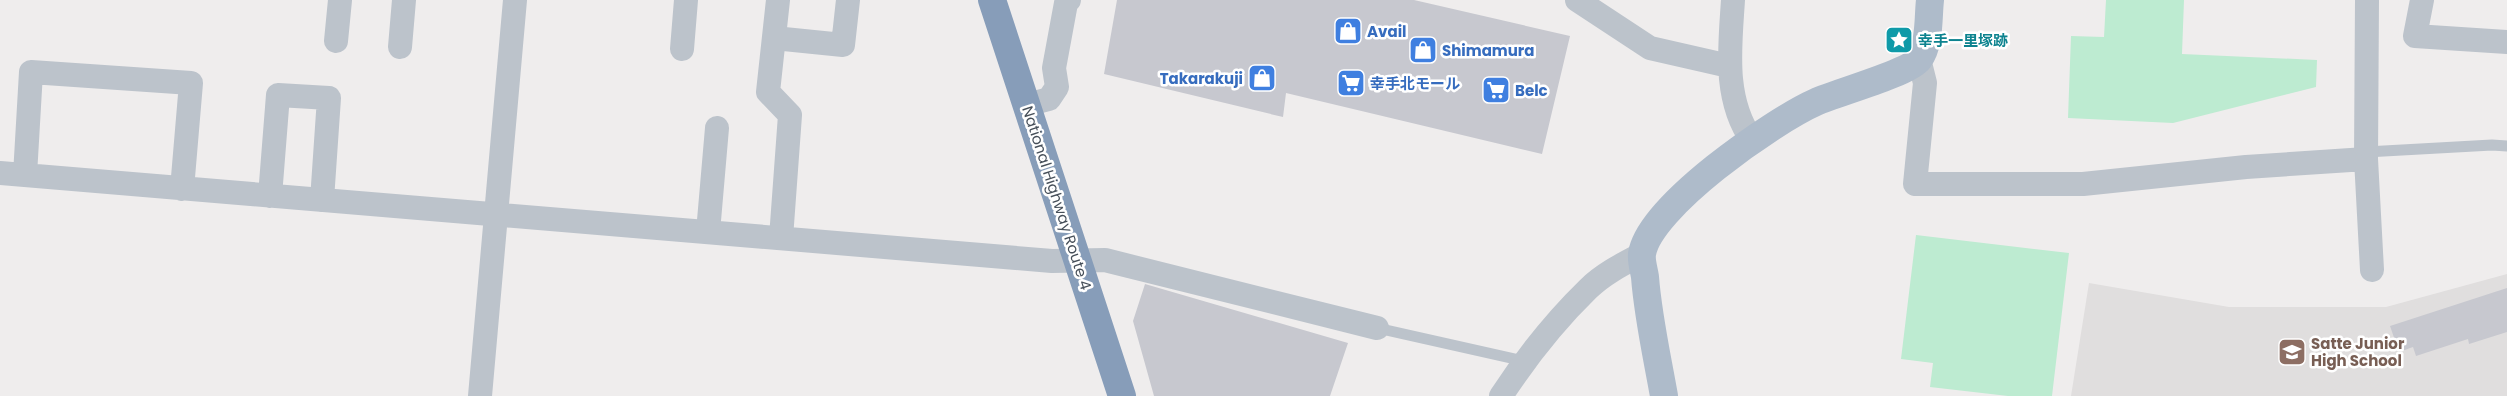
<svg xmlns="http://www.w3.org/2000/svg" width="2507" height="396" font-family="Poppins,'Noto Sans JP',sans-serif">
	<rect width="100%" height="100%" fill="#efeded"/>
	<path fill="#e0dede" d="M2507 274V396H2071L2089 283 2229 307H2386Z"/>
	<path fill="#bdebd1" d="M2106 0H2184L2182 54 2317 60 2316 87 2173 123 2068 118 2071 36 2104 37Z
		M1916 235 2069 253 2052 396H2008L1930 387 1933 363 1901 359Z"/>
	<path fill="#c7c8cf" d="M1117 0H1414L1570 36 1542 154 1286 93 1283 117 1104 74Z
		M1145 284 1348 343 1330 396H1154L1133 321Z
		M2507 288V332L2469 344 2468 339 2416 356 2413 347 2399 352 2390 326Z"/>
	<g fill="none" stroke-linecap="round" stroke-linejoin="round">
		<path stroke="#bcc3cb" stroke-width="11" d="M2366 152 2492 145 2507 146
			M1377 328 1524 361"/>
		<path stroke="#bcc3cb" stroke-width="24" d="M778 0 768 92 790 115 781 238
			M1577 0 1650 48 1729 66
			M1733 0C1730 47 1723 99 1752 140
			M2422 0 2415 36 2507 42
			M774 38 843 45 848 0
			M336 41 340 0
			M400 47 404 0
			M682 49 686 0
			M1919 59 1925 83 1915 184H2083L2246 167 2366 159 2367 0
			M1026 105 1049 99 1057 87 1054 68 1066 3 1069 0
			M2366 159 2372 270
			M0 173 1052 261 1105 260 1377 328
			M25 175 31 72 191 83 182 189
			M270 196 278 95 329 98 322 200
			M708 232 717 128
			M480 396 515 0
			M1501 396C1526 358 1555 321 1588 289 1603 274 1623 264 1642 254"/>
		<path stroke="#aebbca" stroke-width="28" d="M1664 396C1657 356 1648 317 1645 277 1644 270 1641 261 1642 254 1649 207 1773 121 1816 102 1836 93 1909 73 1919 59 1930 45 1928 17 1930 0"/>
		<path stroke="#879db9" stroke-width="28" d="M992 0 1122 396"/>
	</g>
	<defs>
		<symbol id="shop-square" viewBox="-11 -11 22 22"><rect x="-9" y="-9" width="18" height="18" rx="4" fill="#3f7fe0" stroke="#fff"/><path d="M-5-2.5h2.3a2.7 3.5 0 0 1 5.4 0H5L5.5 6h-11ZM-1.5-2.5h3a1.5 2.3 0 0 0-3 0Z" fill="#fff"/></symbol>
		<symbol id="sight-square" viewBox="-11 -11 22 22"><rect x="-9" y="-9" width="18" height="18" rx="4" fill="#0f9aa8" stroke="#fff"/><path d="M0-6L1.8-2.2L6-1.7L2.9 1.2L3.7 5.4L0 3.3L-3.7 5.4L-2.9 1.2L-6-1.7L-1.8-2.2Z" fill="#fff"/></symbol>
		<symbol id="supermarket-square" viewBox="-11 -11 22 22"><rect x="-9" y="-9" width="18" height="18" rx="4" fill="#3f7fe0" stroke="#fff"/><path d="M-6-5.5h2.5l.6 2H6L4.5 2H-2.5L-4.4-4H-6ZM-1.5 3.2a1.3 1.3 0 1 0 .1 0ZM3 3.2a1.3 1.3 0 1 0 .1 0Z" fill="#fff"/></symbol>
		<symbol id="school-square" viewBox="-11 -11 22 22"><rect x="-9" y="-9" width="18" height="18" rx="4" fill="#8d6e63" stroke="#fff"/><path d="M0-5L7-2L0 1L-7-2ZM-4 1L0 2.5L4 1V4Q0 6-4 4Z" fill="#fff"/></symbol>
	</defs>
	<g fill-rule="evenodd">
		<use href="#shop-square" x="1332" y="15" width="32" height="32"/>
		<use href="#sight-square" x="1883" y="24" width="32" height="32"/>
		<use href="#shop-square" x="1407" y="34" width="32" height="32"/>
		<use href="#shop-square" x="1246" y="62" width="32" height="32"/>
		<use href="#supermarket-square" x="1335" y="67" width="32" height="32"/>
		<use href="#supermarket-square" x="1480" y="74" width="32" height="32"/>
		<use href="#school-square" x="2276" y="336" width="32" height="32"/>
	</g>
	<g text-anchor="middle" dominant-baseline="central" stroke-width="5" stroke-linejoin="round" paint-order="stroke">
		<g font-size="15" font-weight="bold" fill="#366cbe" stroke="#fff" text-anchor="start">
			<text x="1367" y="31">Avail</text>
			<text x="1442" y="50">Shimamura</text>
			<text x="1243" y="78" text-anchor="end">Takarakuji</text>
			<text x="1370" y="83">幸手北モール</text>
			<text x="1515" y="90">Belc</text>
		</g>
		<g font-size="15" font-weight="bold" fill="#0d838f" stroke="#fff" text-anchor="start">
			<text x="1918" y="40">幸手一里塚跡</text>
		</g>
		<g font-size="15" fill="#464f59" stroke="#fff">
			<text transform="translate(1057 198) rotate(72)">National Highway Route 4</text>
		</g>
		<g font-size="15" font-weight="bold" fill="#785e54" stroke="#fff" text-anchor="start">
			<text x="2311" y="343">Satte Junior<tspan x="2311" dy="17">High School</tspan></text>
		</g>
	</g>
</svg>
